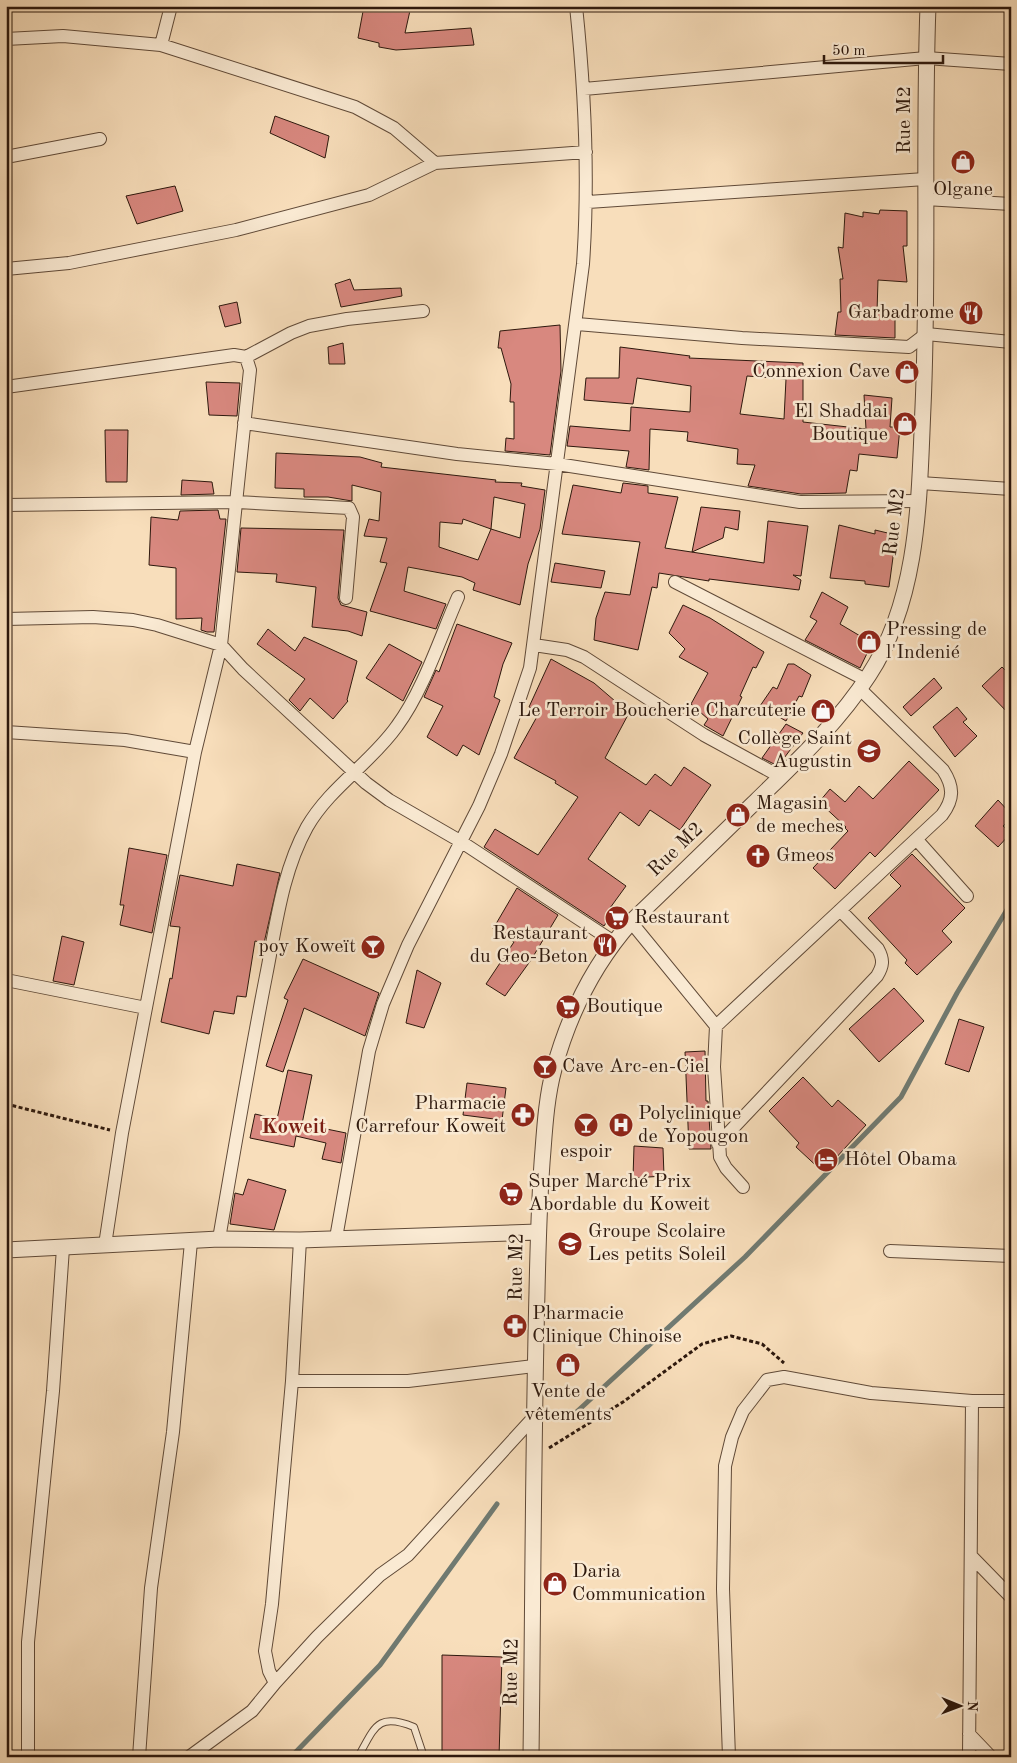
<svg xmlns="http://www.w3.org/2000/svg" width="1017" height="1763" font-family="'Old Standard TT',serif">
	<rect width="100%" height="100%" fill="#f8debb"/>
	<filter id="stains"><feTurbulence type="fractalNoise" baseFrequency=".004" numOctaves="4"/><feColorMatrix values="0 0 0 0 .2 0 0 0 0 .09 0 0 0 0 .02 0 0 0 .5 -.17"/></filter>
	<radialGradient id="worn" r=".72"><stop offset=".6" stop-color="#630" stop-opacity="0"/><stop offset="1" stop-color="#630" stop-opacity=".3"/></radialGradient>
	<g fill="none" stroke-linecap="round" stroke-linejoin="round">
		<path stroke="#707a71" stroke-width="5" d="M570 1418 745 1257 901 1097 957 993 1011 903
			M291 1757 380 1665 497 1504"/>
	</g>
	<path fill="#d8887f" stroke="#2d180d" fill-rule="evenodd" d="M364 6H411L405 33 471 28 474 45 396 50 379 47V43L358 38Z
		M275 116 329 136 325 158 270 133Z
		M175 186 183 211 137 224 126 196Z
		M880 210 907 211V246H903L907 282 878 280 877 312H895V338L835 335 838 312H841L840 279H843L838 247 843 248 845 213 863 217V212L879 214Z
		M350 279 354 290 401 288 402 296 341 307 335 284Z
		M237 302 241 323 225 327 219 306Z
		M560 325 561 371 550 455 505 451 506 438 514 439V402H510L511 384 501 348H498L500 331Z
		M343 343 345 364H329L328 347Z
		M620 347 690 356 689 358 803 363V422L866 429 864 395 892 398 890 427H900L897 458 859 454 857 471 850 470 846 493 801 494 748 486 755 465 737 464 738 449 687 441 688 432 650 429 649 470 626 467 629 451 567 446 570 426 630 431 631 407 690 412 691 386 637 378 633 404 584 400 586 378H619ZM747 376 786 379 784 419 740 414Z
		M206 382 240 383 237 416 209 415Z
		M105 430H128L127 482H106Z
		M276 453 360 457 382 463 381 467 496 480 495 482 522 483 521 486 545 490 540 529 528 564 520 605 473 590 475 583 462 577 408 567 404 591 446 604 436 629 370 611 387 563 380 562 387 538 364 536 369 519 379 521 381 492 352 485V501L328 497H304V489L275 488ZM494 497 525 504 520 538 491 529ZM463 519 491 529 478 560 439 547 440 522 462 524Z
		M182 480 212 482 214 494 181 495Z
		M623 483 648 486V493L678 497 665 548 764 563 768 521 808 526 801 576 793 575 801 580 799 590 709 579V581L659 573 657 588 652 587 638 650 594 640 596 618 605 592 630 595 640 542 562 534 573 485 621 493Z
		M701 507 740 511 738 530 725 527 723 538 692 552Z
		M218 510 220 519H226L214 632H207L201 630 202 618 176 619V568L149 565 151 517 178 520 180 511Z
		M839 525 875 534V530L896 535 889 587 865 584V581L830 578Z
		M241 528 344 530 338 598 341 605 367 612 362 636 348 631 312 627 316 587 276 582 277 574 237 572Z
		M555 563 605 571 601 588 551 582Z
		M822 592 848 607 840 624 872 643 860 668 805 640 817 621 810 617Z
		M683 605 710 618 764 652 756 668 753 667 740 696 742 697 723 736 704 725 708 719 691 704 708 673 679 657 685 649 669 633Z
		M457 624 512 643 503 664 494 697 500 700 479 755 463 745 457 756 427 737 443 706 424 697 436 670 439 672Z
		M268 629 295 651 304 637 357 661 347 700 348 701 333 719 310 698 300 711 289 700 305 679 257 644Z
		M389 644 422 662 403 701 366 678Z
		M551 659 594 683 629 713 605 758 646 785 655 774 671 786 684 767 711 785 680 830 650 810 639 826 620 812 588 859 626 886 610 908 614 911 604 926 484 847 495 829 538 855 578 797 555 783 556 781 514 758 539 713 529 707Z
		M788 664H794L811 675 802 697 799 696 786 721 760 706 773 687 777 689Z
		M1002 667 1011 676V716L982 686Z
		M934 678 942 688 911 716 903 707Z
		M957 707 967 719 963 722 977 736 955 757 933 727Z
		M786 724 803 733 778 766 762 758Z
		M909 761 939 790 875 857 870 852 835 889 813 868 848 831 845 828 846 827 819 802 830 789 845 802 859 786 873 799Z
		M998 800 1011 814V819L1003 826 1011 833 998 847 975 826Z
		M129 848 167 855 152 933 120 925 124 905H120Z
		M912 854 965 908 942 931 952 942 917 975 905 963 907 960 868 918 901 886 890 875Z
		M237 864 280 873 264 943 255 941 246 997 237 996 234 1014 214 1011 209 1034 161 1022 170 978 172 979 180 927 170 926 180 875 233 886Z
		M517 888 558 915 531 960 505 996 486 984 514 942 493 929Z
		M62 936 84 942 74 985 53 981Z
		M303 959 379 993 365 1036 304 1008 283 1072 266 1066 288 1000 284 998Z
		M417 970 441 983 424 1028 406 1023Z
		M894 988 924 1021 879 1062 849 1029Z
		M959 1019 984 1027 969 1072 945 1064Z
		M705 1051 706 1101H708L711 1149H689L685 1052Z
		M288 1070 312 1075 302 1124 346 1133 341 1163 322 1159 326 1143 296 1136 294 1147 250 1138 255 1114 277 1119Z
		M803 1077 832 1107 838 1100 866 1125 823 1172 796 1147 799 1143 769 1111Z
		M467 1083 506 1088 502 1120 463 1115Z
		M634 1146 663 1148 664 1176 633 1178Z
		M248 1179 286 1190 274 1230 230 1224 235 1193 243 1195Z
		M442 1655 502 1657 499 1757H442Z"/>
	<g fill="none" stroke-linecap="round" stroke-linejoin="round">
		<defs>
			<path id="service" d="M358 1757C375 1727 377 1712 414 1727L424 1757"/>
			<path id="minor" d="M6 39 63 36 161 45 355 107 394 128 435 163
				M161 45 171 6
				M584 89 926 58 1011 64
				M6 157 100 139
				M925 199 1011 204
				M588 202 925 179
				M6 269 69 263 236 230 369 195 435 163 586 152
				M577 324 742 338 909 347 926 334 1011 342
				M6 387 234 355 246 357 291 333 309 326 347 319 423 311
				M244 423 457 454 557 464 800 502 919 501
				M920 483 1011 489
				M6 505 237 502 349 508 353 517 346 598
				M675 582 866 680
				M6 619 93 617 133 620 157 625 221 645 243 669 366 783 389 800 460 841 614 942
				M534 645 567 650 584 657 704 735 781 777
				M6 732 125 740 195 752
				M917 840 967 896
				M631 922 716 1026
				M6 980 146 1008
				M718 1144 877 976C883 966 884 960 878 949L840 910
				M743 1187 726 1168 720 1157 714 1067 716 1026 942 815C954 799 954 787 943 770L860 689
				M336 1238 369 1051 383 1004 408 945 479 806 501 754 530 668 583 264C589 178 585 92 576 6
				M219 1239C234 1151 249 1063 266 976 276 926 282 872 307 827 330 787 371 763 397 726 423 691 440 638 458 597
				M300 1240 292 1381 272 1604 265 1651 269 1671 275 1683 317 1637 380 1575 408 1555 534 1417
				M105 1245 122 1133 195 752 221 645 250 370 246 357
				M890 1251 1011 1256
				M292 1381H408L534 1366
				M971 1556 1011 1597
				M969 1734 991 1757
				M28 1757V1642L53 1391 63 1248
				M139 1757 151 1588 173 1432 191 1242
				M189 1757 252 1711 275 1683
				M729 1757 723 1589 725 1466 732 1437 743 1411 767 1380 784 1377 871 1393 972 1401H1011
				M969 1757 972 1401"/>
			<path id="tertiary" d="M6 1250 219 1239 300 1240 538 1232
				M531 1757C533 1602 533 1447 537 1292 538 1245 539 1197 543 1150 545 1123 547 1095 554 1069 569 1014 593 965 631 922 673 882 715 841 756 801 797 761 838 723 869 675 920 597 919 496 923 407 929 273 923 140 928 6"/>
		</defs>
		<use href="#service" stroke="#604a38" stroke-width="8"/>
		<use href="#minor" stroke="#604a38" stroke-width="14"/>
		<use href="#tertiary" stroke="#604a38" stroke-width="17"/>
		<path stroke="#2d180d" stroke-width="3" stroke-dasharray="4 2.5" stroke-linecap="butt" d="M6 1104 110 1130
			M549 1448 623 1402 702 1344 731 1336 762 1344 784 1363"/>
		<use href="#service" stroke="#faead3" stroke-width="6"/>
		<use href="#minor" stroke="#faead3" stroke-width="12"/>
		<use href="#tertiary" stroke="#faead3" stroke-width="15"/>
	</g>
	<defs>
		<symbol id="shop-disc" viewBox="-11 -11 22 22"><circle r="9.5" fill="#8f2418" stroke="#faead3"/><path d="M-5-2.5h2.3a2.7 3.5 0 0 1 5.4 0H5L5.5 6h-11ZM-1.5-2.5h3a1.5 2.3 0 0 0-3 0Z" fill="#fff"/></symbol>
		<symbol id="restaurant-disc" viewBox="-11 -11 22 22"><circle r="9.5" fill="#8f2418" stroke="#faead3"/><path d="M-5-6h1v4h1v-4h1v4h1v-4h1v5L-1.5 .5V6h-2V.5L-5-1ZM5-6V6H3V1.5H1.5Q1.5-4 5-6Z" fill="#fff"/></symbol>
		<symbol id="school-disc" viewBox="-11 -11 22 22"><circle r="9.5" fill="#8f2418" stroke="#faead3"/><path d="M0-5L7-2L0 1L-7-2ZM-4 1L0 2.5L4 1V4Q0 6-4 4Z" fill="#fff"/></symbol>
		<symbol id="church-disc" viewBox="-11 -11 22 22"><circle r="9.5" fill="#8f2418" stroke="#faead3"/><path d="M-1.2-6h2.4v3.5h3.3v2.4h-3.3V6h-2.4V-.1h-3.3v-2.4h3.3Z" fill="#fff"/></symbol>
		<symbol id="supermarket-disc" viewBox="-11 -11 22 22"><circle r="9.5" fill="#8f2418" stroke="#faead3"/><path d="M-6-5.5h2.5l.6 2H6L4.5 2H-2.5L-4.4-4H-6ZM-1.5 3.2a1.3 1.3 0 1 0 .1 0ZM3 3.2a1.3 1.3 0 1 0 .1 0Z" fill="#fff"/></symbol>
		<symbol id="bar-disc" viewBox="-11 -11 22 22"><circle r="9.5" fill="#8f2418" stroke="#faead3"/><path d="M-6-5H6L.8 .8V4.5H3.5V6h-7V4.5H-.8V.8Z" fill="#fff"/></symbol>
		<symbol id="pharmacy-disc" viewBox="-11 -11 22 22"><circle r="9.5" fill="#8f2418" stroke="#faead3"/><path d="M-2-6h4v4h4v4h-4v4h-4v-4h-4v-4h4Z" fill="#fff"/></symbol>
		<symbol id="hospital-disc" viewBox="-11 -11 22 22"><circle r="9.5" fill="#8f2418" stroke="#faead3"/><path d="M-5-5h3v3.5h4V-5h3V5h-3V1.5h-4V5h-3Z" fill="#fff"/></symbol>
		<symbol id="hotel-disc" viewBox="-11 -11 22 22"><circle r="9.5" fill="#8f2418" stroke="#faead3"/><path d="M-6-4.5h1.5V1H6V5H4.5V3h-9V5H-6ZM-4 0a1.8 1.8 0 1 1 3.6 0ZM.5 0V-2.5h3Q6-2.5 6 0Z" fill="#fff"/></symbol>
	</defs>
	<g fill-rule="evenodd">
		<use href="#shop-disc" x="949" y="148" width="28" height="28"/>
		<use href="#restaurant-disc" x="957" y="299" width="28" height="28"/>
		<use href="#shop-disc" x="893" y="358" width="28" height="28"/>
		<use href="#shop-disc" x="891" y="410" width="28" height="28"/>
		<use href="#shop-disc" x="855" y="628" width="28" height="28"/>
		<use href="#shop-disc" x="809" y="697" width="28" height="28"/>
		<use href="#school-disc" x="855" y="737" width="28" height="28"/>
		<use href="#shop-disc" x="724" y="801" width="28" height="28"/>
		<use href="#church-disc" x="744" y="842" width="28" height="28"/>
		<use href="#supermarket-disc" x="603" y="904" width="28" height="28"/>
		<use href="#restaurant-disc" x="591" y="931" width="28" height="28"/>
		<use href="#bar-disc" x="359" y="933" width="28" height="28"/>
		<use href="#supermarket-disc" x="554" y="993" width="28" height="28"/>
		<use href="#bar-disc" x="531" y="1053" width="28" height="28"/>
		<use href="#pharmacy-disc" x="509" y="1101" width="28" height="28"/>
		<use href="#bar-disc" x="572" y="1111" width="28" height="28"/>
		<use href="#hospital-disc" x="607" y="1111" width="28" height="28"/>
		<use href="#hotel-disc" x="812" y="1146" width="28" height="28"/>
		<use href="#supermarket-disc" x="497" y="1180" width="28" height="28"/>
		<use href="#school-disc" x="556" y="1230" width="28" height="28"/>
		<use href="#pharmacy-disc" x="501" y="1312" width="28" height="28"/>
		<use href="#shop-disc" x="554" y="1351" width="28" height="28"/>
		<use href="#shop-disc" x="541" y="1570" width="28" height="28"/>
	</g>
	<g text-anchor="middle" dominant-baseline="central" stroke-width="5" stroke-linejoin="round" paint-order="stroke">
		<g font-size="20" fill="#2d180d" stroke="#faead3">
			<text transform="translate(905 120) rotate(-90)">Rue M2</text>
			<text transform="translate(895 522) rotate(-83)">Rue M2</text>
			<text transform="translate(676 850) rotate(-44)">Rue M2</text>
			<text transform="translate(517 1267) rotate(-89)">Rue M2</text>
			<text transform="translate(512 1672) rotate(-89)">Rue M2</text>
		</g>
		<g font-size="20" fill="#2d180d" stroke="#faead3" text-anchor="start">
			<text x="963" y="190" text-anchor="middle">Olgane</text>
			<text x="954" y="313" text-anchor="end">Garbadrome</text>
			<text x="890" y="372" text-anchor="end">Connexion Cave</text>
			<text x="888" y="412" text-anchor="end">El Shaddai<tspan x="888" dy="23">Boutique</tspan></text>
			<text x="886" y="630">Pressing de<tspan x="886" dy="23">l'Indenié</tspan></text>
			<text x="806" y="711" text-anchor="end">Le Terroir Boucherie Charcuterie</text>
			<text x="852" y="739" text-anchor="end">Collège Saint<tspan x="852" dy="23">Augustin</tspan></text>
			<text x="756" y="804">Magasin<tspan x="756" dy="23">de meches</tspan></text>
			<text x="776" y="856">Gmeos</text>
			<text x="634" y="918">Restaurant</text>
			<text x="588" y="934" text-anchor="end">Restaurant<tspan x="588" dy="23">du Geo-Beton</tspan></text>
			<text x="356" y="947" text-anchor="end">poy Koweït</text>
			<text x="586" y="1007">Boutique</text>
			<text x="562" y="1067">Cave Arc-en-Ciel</text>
			<text x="506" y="1104" text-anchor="end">Pharmacie<tspan x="506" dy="23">Carrefour Koweit</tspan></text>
			<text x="638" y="1114">Polyclinique<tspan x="638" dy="23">de Yopougon</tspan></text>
			<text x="586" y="1152" text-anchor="middle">espoir</text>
			<text x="844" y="1160">Hôtel Obama</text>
			<text x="528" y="1182">Super Marché Prix<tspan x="528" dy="23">Abordable du Koweit</tspan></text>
			<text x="588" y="1232">Groupe Scolaire<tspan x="588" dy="23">Les petits Soleil</tspan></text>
			<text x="532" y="1314">Pharmacie<tspan x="532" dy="23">Clinique Chinoise</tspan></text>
			<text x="568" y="1392" text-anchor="middle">Vente de<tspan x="568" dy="23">vêtements</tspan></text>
			<text x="572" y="1572">Daria<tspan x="572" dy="23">Communication</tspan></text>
		</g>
		<g font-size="21" font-weight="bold" fill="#7a1f14" stroke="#faead3">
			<text x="294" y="1127">Koweit</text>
		</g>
	</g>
	<rect width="1017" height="1763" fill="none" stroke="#f8debb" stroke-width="25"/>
	<rect x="8" y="8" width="1002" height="1748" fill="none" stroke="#2d180d" stroke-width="2.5"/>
	<rect x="12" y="12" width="992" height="1738" fill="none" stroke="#2d180d"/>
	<g transform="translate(960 1706) rotate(91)" stroke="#faead3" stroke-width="4" paint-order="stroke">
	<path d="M0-4L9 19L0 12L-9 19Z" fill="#2d180d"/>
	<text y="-8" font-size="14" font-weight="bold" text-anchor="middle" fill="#2d180d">N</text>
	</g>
	<path d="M824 55v8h119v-8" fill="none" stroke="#2d180d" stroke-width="2.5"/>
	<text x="832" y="55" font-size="15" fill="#2d180d" stroke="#faead3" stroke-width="4" paint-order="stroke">50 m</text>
	<rect width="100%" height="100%" filter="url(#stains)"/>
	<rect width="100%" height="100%" fill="url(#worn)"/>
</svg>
